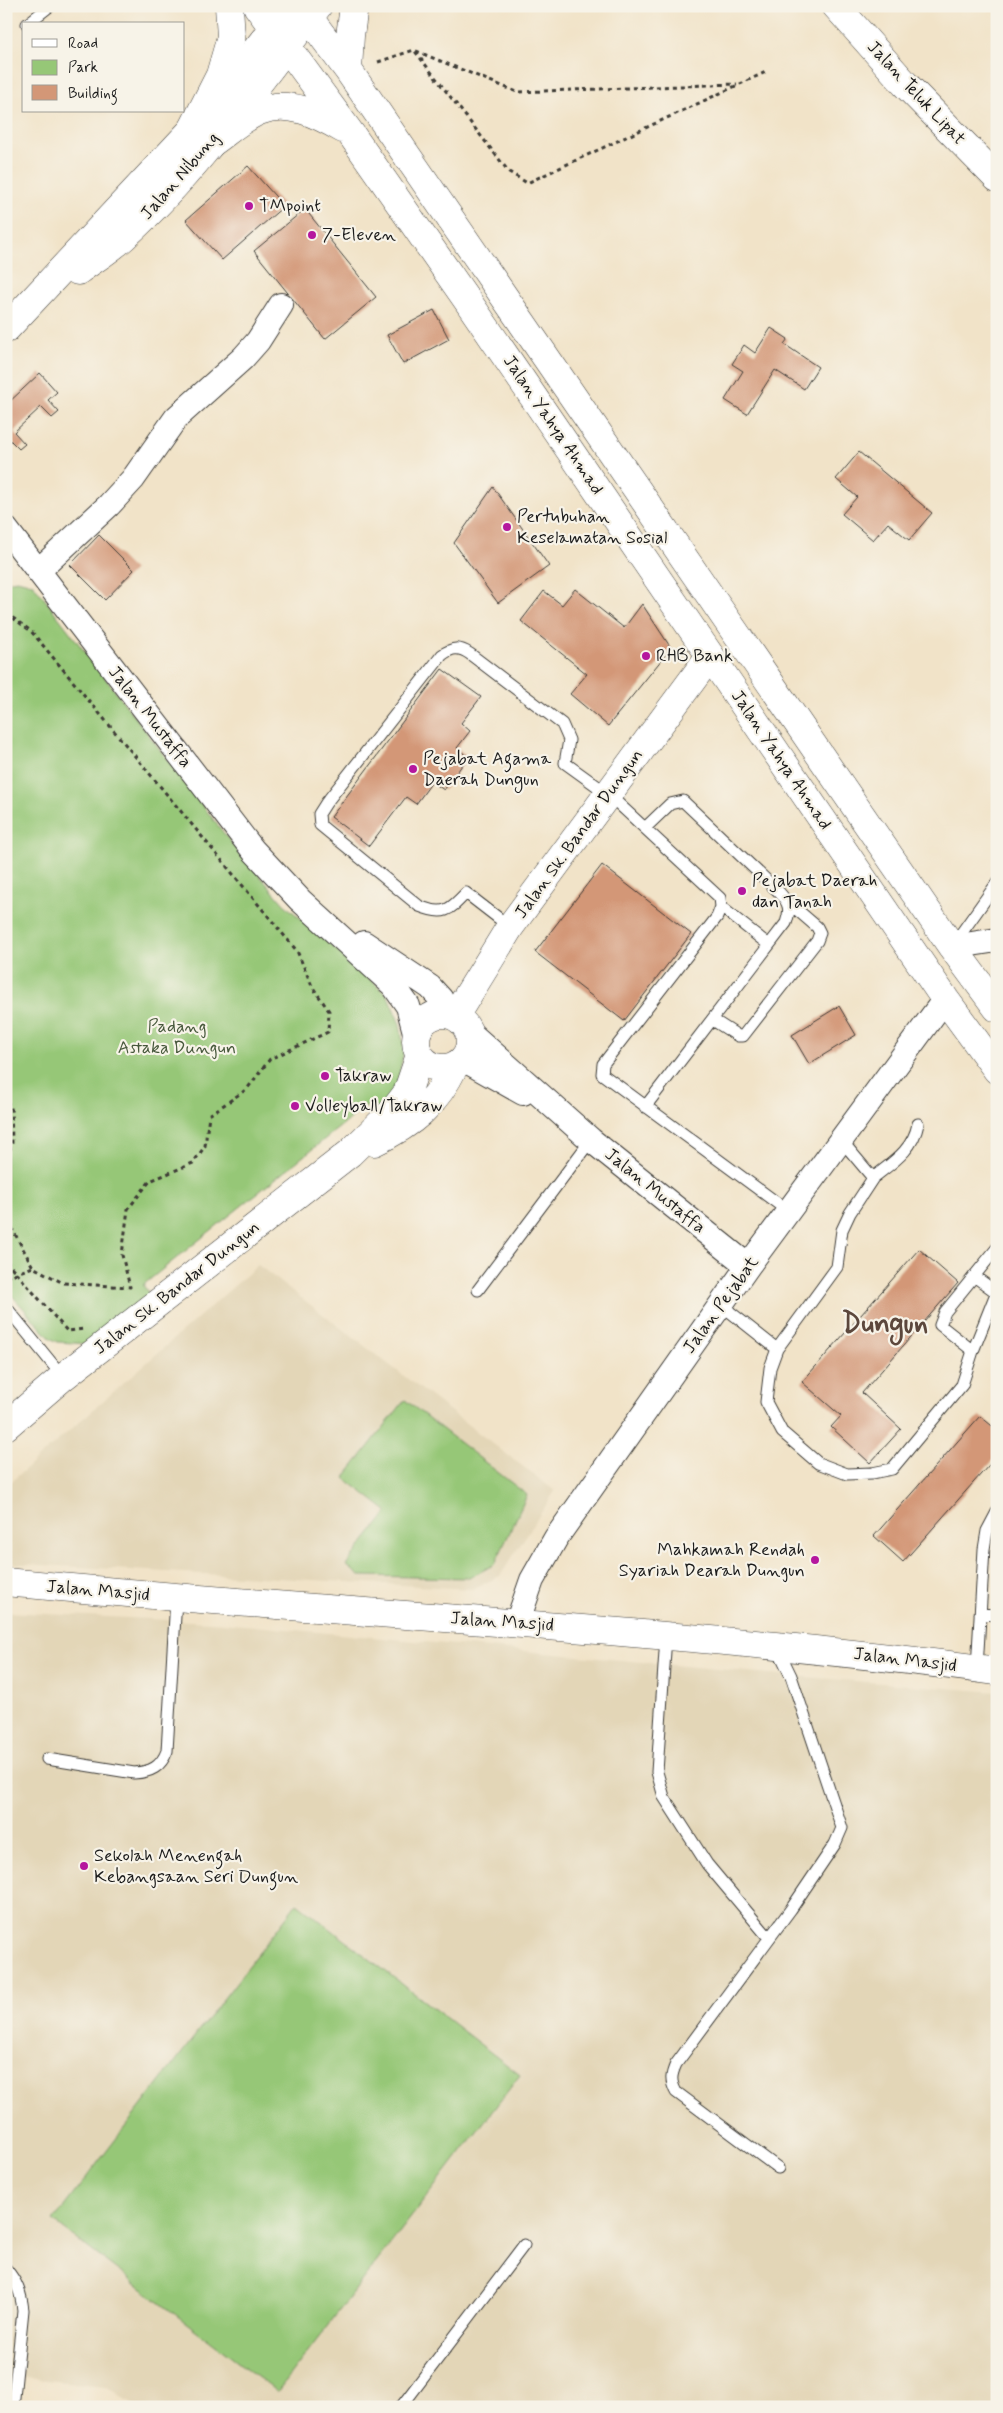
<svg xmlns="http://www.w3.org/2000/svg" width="1003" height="2413" font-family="Mynerve,sans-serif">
	<rect width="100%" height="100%" fill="#f7f3e8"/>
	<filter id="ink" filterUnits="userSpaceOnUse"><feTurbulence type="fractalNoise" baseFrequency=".02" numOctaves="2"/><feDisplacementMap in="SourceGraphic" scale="10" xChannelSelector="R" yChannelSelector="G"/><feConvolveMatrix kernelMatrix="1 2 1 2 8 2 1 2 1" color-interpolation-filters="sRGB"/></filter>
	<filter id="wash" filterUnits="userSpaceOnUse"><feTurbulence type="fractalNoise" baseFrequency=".0096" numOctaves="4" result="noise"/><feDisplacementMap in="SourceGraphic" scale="20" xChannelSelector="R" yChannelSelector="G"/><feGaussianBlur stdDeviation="1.12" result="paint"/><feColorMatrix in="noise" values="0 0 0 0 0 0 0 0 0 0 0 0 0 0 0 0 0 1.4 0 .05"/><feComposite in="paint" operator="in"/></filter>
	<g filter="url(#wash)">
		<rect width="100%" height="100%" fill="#f1e3c8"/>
		<path fill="#e3d6b7" d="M258 1265 555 1491 500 1576 472 1589 6 1563V1483L12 1481Z
			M6 1612 211 1622 791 1676 997 1692V2407H138L106 2386 6 2376Z"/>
		<path fill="#96c777" stroke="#59724a" d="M17 580 33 584 229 840 284 904 387 994 400 1024 404 1051 396 1090 374 1115 366 1106 143 1285 150 1295 88 1344 58 1342 50 1338 6 1289V582Z
			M405 1400 527 1495 495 1564 469 1578 360 1576 346 1565 388 1512 344 1478Z
			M297 1903 520 2075 277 2392 53 2221Z"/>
		<g id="blocks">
			<path fill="#d39777" d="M248 166 284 206 222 260 186 220Z
				M305 209 376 297 325 339 254 251Z
				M434 310 449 339 403 364 387 335Z
				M771 328 788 339 784 344 818 367 804 389 775 370 747 414 725 400 743 371 732 364 744 345 755 353Z
				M40 373 57 392 48 400 59 412 52 418 41 407 14 432 25 444 19 449 8 438 6 439V405Z
				M859 452 932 513 909 540 888 523 873 540 842 514 857 497 836 479Z
				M493 487 549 566 498 603 454 543Z
				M99 535 134 570 105 600 70 565Z
				M575 589 624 628 642 604 671 648 608 726 570 694 587 674 521 621 544 591 562 605Z
				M442 669 481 697 461 723 470 731 457 748 468 757 444 790 432 782 416 804 406 797 369 846 331 817Z
				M602 865 691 934 624 1021 535 952Z
				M839 1006 856 1035 809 1064 792 1035Z
				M919 1249 958 1283 862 1393 901 1429 870 1463 831 1427 841 1416 802 1382Z
				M980 1416 997 1430V1456L903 1562 874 1536Z"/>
		</g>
	</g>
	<g filter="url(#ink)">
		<use href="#blocks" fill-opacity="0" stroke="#3c3a36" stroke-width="1"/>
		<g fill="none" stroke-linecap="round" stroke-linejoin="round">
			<defs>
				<path id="service" d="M27 24 50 6
					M645 828 670 804 683 801 779 892C789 903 791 909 786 923L645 1107
					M721 907 769 945
					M510 927 466 893C449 911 444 916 419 906L320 825 319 814 326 803 442 655C453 647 459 647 470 654L562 724 569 740 565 763 608 794 720 898 721 907 717 917 603 1064 602 1074 788 1211
					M953 945 997 883
					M713 1020 738 1036H743L817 941 820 933 817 927 788 902
					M841 1140 873 1178 850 1213 842 1230 837 1267 777 1349 770 1368 766 1402 782 1432 818 1463 847 1474 872 1473 892 1469 962 1385 973 1351
					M873 1178C893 1162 913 1150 918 1124
					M997 1248 945 1312 940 1325 973 1351 997 1291
					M974 1276 996 1292
					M478 1290 591 1140
					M720 1304 777 1349
					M6 1307 63 1377
					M980 1614 997 1615
					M666 1636 657 1772 664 1797 707 1864 769 1938
					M778 1649 791 1676 842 1828 835 1844 791 1909 676 2064C671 2075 670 2081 676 2092L778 2168
					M977 1668 984 1549 987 1531 997 1512
					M47 1759 134 1773C151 1772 161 1767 167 1751L176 1599
					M6 2269C17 2282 21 2293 23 2310L13 2407
					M401 2407 524 2245"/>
				<path id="minor" d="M6 529 253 850 300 900 394 986 408 1006 416 1036
					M38 571 109 505 133 479 176 418 243 358 258 341 281 305
					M364 943 430 987 441 999 445 1014
					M952 947 997 940
					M468 1031 591 1140 748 1266
					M463 1059 523 1093
					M517 1623 532 1580 556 1538 748 1266 945 999"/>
				<path id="tertiary" d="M416 1041a27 27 0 1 1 54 0a27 27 0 1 1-54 0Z
					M455 1016 510 927 710 656
					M374 1142C413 1124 436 1104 455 1065
					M6 1426 63 1377 350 1153 394 1110 407 1093 420 1055
					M6 1582C336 1614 668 1628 997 1671"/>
				<path id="secondary" d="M836 6 905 84 997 178
					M78 271C94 259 113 248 127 234 200 167 257 83 318 6
					M6 329 192 130 291 6"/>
				<path id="primary" d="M257 6 351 134 467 300 945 999 997 1070
					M300 6 348 70 952 947 997 1008
					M348 70 350 36 354 6
					M192 130 220 75 231 37 229 6
					M210 144C225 134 242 118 259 111 289 99 317 114 343 129"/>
			</defs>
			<use href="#service" stroke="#3c3a36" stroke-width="13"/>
			<use href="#minor" stroke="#3c3a36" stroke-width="26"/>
			<use href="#tertiary" stroke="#3c3a36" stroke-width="29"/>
			<use href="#secondary" stroke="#3c3a36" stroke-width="29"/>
			<use href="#primary" stroke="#3c3a36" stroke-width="29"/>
			<path stroke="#3c3a36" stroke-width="3" stroke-dasharray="4 4" stroke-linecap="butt" d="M416 51 517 92 737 84
				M378 62 414 50 509 172 527 183 768 71
				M6 613 31 631 297 951 312 986 329 1011 328 1032 270 1059 247 1089 209 1115 205 1146 193 1163 150 1181 128 1209 122 1255 130 1287 63 1283 33 1267 8 1221 6 1193
				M6 1102 11 1106 12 1143 6 1161
				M6 1261 67 1331 85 1329
				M6 1277 33 1267"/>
			<use href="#service" stroke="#fff" stroke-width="11"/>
			<use href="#minor" stroke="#fff" stroke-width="24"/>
			<use href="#tertiary" stroke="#fff" stroke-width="28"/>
			<use href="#secondary" stroke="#fff" stroke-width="28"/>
			<use href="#primary" stroke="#fff" stroke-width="28"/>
		</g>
	</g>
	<g fill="#b5179e" stroke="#f7f3e8" stroke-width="2">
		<circle cx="249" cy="206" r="5"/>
		<circle cx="312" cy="235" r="5"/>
		<circle cx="507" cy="527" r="5"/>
		<circle cx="646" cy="656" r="5"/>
		<circle cx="413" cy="769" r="5"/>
		<circle cx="742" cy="891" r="5"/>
		<circle cx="325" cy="1076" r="5"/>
		<circle cx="295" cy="1106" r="5"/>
		<circle cx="815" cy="1560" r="5"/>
		<circle cx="84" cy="1866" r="5"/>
	</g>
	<g text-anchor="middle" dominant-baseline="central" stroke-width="4.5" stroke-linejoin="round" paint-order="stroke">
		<g font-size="18" fill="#1c1c1c" stroke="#f7f3e8">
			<text transform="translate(916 93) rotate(47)">Jalan Teluk Lipat</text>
			<text transform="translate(180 176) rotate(-49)">Jalan Nibung</text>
			<text transform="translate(553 425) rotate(56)">Jalan Yahya Ahmad</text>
			<text transform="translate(150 717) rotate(52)">Jalan Mustaffa</text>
			<text transform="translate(781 760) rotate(56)">Jalan Yahya Ahmad</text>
			<text transform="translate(579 834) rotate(-54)">Jalan Sk. Bandar Dungun</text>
			<text transform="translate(655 1191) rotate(39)">Jalan Mustaffa</text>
			<text transform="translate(177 1288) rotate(-38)">Jalan Sk. Bandar Dungun</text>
			<text transform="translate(721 1305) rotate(-54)">Jalan Pejabat</text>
			<text transform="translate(98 1591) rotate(5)">Jalan Masjid</text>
			<text transform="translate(502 1622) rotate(4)">Jalan Masjid</text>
			<text transform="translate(905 1660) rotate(7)">Jalan Masjid</text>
		</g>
		<g font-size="18" fill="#1c1c1c" stroke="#f7f3e8" text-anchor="start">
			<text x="259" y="206">TMpoint</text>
			<text x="322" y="235">7-Eleven</text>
			<text x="517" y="517">Pertubuhan<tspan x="517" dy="21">Keselamatan Sosial</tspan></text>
			<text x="656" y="656">RHB Bank</text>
			<text x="423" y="759">Pejabat Agama<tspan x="423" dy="21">Daerah Dungun</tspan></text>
			<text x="752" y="881">Pejabat Daerah<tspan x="752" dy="21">dan Tanah</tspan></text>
			<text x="335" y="1076">Takraw</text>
			<text x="305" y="1106">Volleyball/Takraw</text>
			<text x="805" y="1550" text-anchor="end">Mahkamah Rendah<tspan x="805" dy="21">Syariah Dearah Dungun</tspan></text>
			<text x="94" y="1856">Sekolah Menengah<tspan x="94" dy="21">Kebangsaan Seri Dungun</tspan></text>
		</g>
		<g font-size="18" fill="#47583c" stroke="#f7f3e8">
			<text x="177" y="1027">Padang<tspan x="177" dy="21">Astaka Dungun</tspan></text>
		</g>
		<g font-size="28" font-weight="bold" fill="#5c473c" stroke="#f7f3e8">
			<text x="885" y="1324">Dungun</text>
		</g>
	</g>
	<rect width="1003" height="2413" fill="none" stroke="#f7f3e8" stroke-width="25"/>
	<rect x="22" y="22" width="162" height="90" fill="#f7f3e8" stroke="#9f9d96"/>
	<rect x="32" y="39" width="25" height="8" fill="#ffffff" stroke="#9f9d96"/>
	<text x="68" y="48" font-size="15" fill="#1c1c1c">Road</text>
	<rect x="32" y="60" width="25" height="15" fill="#96c777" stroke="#9f9d96"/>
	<text x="68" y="72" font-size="15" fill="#1c1c1c">Park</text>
	<rect x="32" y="85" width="25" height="15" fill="#d39777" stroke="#9f9d96"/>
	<text x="68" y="98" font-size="15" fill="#1c1c1c">Building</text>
</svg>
